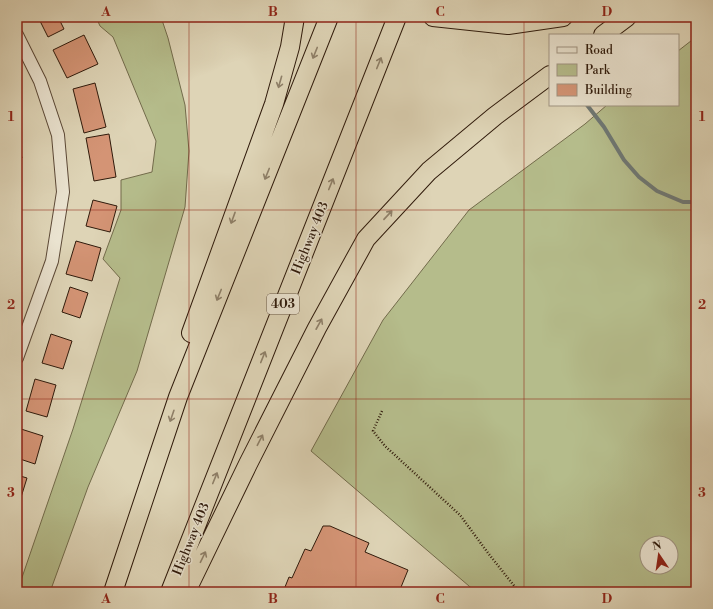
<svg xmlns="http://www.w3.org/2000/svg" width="713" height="609" font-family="'Libre Bodoni',serif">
	<rect width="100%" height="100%" fill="#ded4b6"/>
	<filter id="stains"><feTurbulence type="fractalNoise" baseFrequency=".005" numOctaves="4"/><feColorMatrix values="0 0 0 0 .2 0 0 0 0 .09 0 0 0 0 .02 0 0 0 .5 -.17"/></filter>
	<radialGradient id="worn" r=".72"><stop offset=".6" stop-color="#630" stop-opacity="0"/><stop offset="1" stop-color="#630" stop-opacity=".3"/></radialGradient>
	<path fill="#b5bc8b" stroke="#726b4b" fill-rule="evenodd" d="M96 17H161L168 38 185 105 189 151 185 207 137 371 88 487 50 592H17L73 429 120 278 103 259 121 210V180L152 172 156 141 113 37 100 26Z
		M696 37V592H476L311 451 383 320 469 210 585 124 607 105H678V51ZM647 543H671V567H647Z"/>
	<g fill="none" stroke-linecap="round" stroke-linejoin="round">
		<path stroke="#6e7773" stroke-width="4" d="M587 105 604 127 624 160 639 177 657 191 683 202H696"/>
	</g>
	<path fill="#d49475" stroke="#2f1a0b" d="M38 17H58L64 29 48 37Z
		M84 35 98 64 67 78 53 50Z
		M95 83 106 127 84 133 73 89Z
		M109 134 116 177 94 181 86 138Z
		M17 138 22 158 17 160Z
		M17 173 21 174 17 199Z
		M93 200 117 206 110 232 86 226Z
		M76 241 101 248 92 281 66 274Z
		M70 287 88 293 80 318 62 312Z
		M51 334 72 341 63 369 42 363Z
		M35 379 56 385 47 417 26 411Z
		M21 429 43 436 35 464 17 458V441Z
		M17 475 27 478 18 507 17 506Z
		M323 526H330L369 543 365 552 408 570 399 592H283L289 577 292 578 305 549 311 551Z"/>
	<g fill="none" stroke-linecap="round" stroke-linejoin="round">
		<defs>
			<path id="minor" d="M17 35 40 81 58 135 63 192 52 261 17 358"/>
			<path id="highway" d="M433 17 508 25 563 17
				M603 35 627 17
				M191 333 274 104 290 47 295 17
				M113 592 178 397 329 17
				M170 592 397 17
				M186 592 248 464 317 328 366 239 429 171 495 116 550 75"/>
		</defs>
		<use href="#minor" stroke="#5b4836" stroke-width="14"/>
		<use href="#highway" stroke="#2f1a0b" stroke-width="20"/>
		<path stroke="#2f1a0b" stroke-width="2.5" stroke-dasharray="1 2" stroke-linecap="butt" d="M382 411 373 431 385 446 460 515 488 553 519 592"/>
		<use href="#minor" stroke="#eae3d0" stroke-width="12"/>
		<use href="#highway" stroke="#ded4b6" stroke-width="18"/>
	</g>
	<defs><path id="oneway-shaft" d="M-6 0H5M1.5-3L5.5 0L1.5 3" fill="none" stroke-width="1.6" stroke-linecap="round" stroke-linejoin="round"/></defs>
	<g stroke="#8f8069">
		<use href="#oneway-shaft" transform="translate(315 53) rotate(112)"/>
		<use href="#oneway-shaft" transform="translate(379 63) rotate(-68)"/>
		<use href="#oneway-shaft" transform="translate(280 82) rotate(106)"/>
		<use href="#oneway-shaft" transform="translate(267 174) rotate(112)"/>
		<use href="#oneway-shaft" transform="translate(331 184) rotate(-68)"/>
		<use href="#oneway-shaft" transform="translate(388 215) rotate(-47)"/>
		<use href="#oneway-shaft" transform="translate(233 218) rotate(110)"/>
		<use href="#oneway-shaft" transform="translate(219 295) rotate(112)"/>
		<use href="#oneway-shaft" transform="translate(319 324) rotate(-61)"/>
		<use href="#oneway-shaft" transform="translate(263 357) rotate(-68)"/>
		<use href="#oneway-shaft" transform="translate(172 416) rotate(109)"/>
		<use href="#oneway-shaft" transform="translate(260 440) rotate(-63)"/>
		<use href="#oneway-shaft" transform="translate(215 478) rotate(-68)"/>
		<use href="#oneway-shaft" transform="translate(203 557) rotate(-64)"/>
	</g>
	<path fill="none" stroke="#8f2418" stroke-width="1" stroke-opacity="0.55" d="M189 17V592M356 17V592M524 17V592M17 210H696M17 399H696"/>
	<g text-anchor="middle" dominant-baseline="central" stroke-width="3" stroke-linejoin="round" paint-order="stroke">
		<rect fill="#eae3d0" stroke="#675646" stroke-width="1" x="267" y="294" width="32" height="20" rx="3"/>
		<g font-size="12" font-weight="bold" fill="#2f1a0b">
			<text x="283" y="304">403</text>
		</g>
		<g font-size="13" fill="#2f1a0b" stroke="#eae3d0">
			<text transform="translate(310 238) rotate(-68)">Highway 403</text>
			<text transform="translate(191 539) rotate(-68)">Highway 403</text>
		</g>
	</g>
	<rect width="713" height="609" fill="none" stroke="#ded4b6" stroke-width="44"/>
	<rect x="549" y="34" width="130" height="72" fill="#eae3d0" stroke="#9f9381"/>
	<rect x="557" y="47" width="20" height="6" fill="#eae3d0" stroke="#9f9381"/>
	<text x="585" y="54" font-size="12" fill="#2f1a0b">Road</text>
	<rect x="557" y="64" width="20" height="12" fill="#b5bc8b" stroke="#9f9381"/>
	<text x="585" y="74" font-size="12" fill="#2f1a0b">Park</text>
	<rect x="557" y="84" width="20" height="12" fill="#d49475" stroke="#9f9381"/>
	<text x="585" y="94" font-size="12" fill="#2f1a0b">Building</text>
	<g transform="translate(659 555) rotate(347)"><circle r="19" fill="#eae3d0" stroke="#9f9381"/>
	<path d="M0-3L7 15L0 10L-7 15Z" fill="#8f2418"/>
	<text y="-6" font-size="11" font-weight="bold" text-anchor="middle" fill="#2f1a0b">N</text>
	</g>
	<rect x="22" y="22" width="669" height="565" fill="none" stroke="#8f2418" stroke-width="1.5"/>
	<g font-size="13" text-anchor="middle" font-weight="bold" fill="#8f2418">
		<text x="106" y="16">A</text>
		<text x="273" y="16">B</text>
		<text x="440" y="16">C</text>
		<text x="607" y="16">D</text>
		<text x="11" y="121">1</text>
		<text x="702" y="121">1</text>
		<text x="11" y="309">2</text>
		<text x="702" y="309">2</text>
		<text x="11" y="497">3</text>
		<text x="702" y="497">3</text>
		<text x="106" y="603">A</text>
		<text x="273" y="603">B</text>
		<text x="440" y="603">C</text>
		<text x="607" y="603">D</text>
	</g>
	<rect width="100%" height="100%" filter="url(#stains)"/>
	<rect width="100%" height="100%" fill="url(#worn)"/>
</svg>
